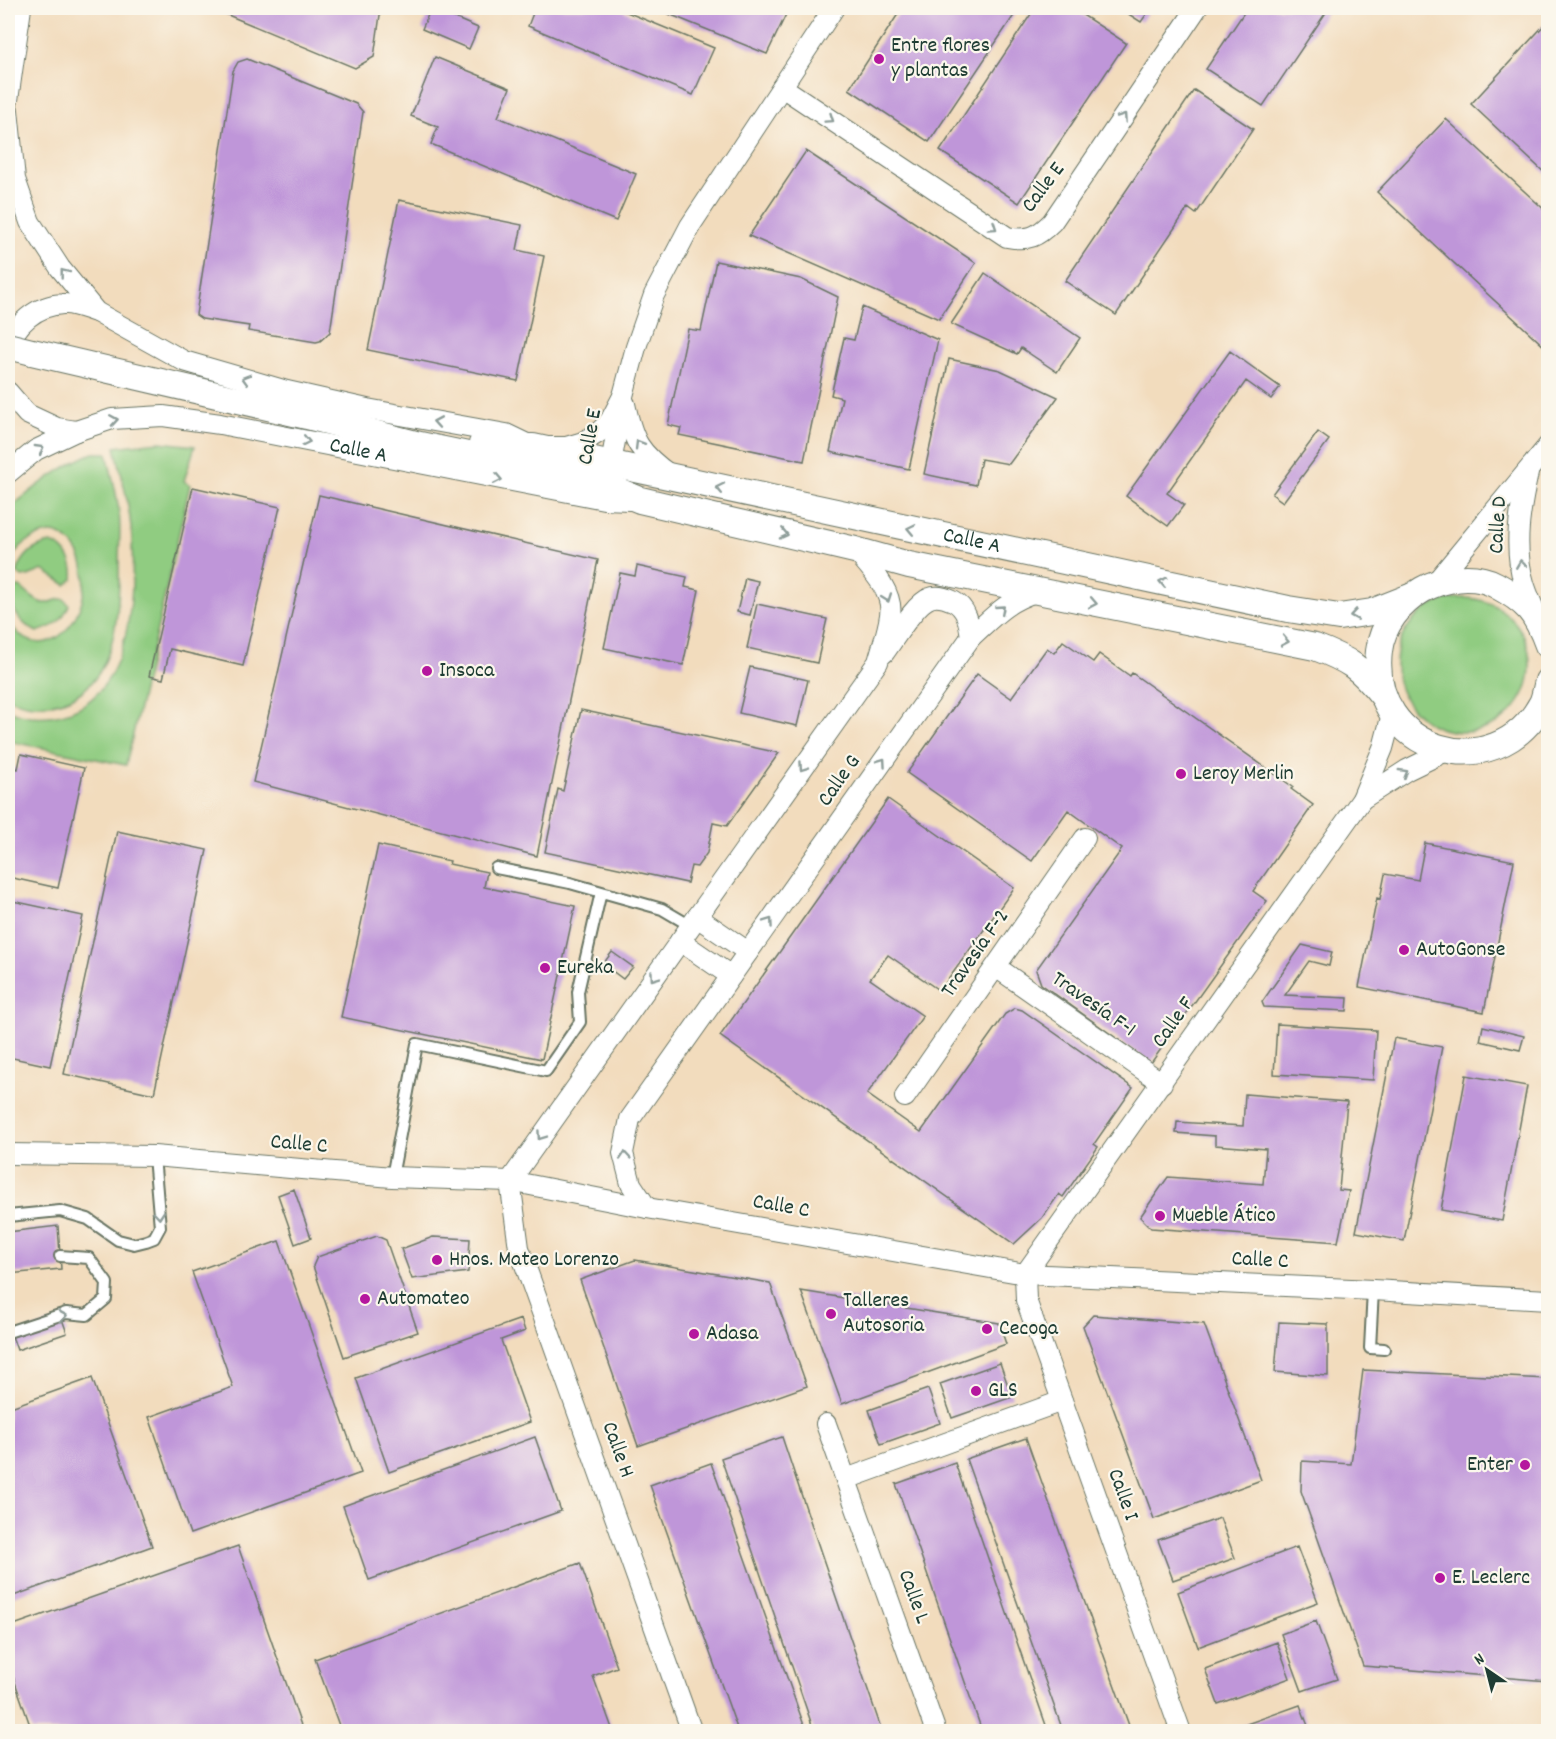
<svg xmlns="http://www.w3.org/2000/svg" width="1556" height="1739" font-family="Dekko,sans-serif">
	<rect width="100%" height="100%" fill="#fbf7ec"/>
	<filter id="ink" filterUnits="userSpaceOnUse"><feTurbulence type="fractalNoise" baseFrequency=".0167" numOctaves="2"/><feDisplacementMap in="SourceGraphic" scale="12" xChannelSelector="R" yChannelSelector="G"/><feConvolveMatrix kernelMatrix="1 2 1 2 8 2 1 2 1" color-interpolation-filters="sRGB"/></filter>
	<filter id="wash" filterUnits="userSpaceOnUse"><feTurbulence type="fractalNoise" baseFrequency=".008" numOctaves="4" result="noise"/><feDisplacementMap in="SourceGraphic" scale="24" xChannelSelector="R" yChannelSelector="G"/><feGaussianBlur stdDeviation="1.35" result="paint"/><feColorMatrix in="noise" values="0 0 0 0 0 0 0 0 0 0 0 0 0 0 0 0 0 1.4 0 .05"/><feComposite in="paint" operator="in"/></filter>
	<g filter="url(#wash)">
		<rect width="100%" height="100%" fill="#f2dcbd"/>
		<path fill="#90cc81" stroke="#58845a" stroke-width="1.5" d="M159 442 195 446 184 481 190 485 126 765 8 741V710C14 712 22 715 30 716 127 724 135 612 132 542 131 510 122 478 115 447Z
			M93 453H107C111 473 117 493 119 512 121 529 119 546 119 563 120 623 114 706 35 705 26 705 16 701 8 699V619C11 624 14 630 19 634 63 670 107 584 72 544 66 538 58 532 49 533 28 537 17 547 8 565V510C33 488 61 466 93 453Z
			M51 543C67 548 75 564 73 579L66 585 43 570 28 576 22 577 17 573C22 556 33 546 51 543Z
			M20 587C27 592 36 603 45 603 52 603 56 598 64 599L69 605C61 623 55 626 37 632 20 624 8 608 13 588Z
			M1396 665a67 67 0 1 1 134 0a67 67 0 1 1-134 0Z"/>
		<g id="blocks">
			<path fill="#bf96d9" d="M211 8H381L374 57 355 68Z
				M431 8 478 28 469 49 422 29Z
				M535 8H617L714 48 693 95 528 26Z
				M654 8H789L767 54Z
				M902 8H1019L929 142 849 89Z
				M1035 8H1072L1126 43 1019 203 940 151Z
				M1119 8H1151L1141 22Z
				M1247 8H1329L1263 106 1206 69Z
				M1548 21V176L1471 104Z
				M435 57 510 88 498 117 636 174 616 221 431 144 438 127 411 116Z
				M247 59 356 104 363 112 330 332 320 341 316 342 248 331 249 326 202 319 196 315 233 71 238 62Z
				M1194 90 1253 129 1196 214 1188 208 1116 315 1065 281Z
				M1446 119 1548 213V345L1546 348 1377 192Z
				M806 151 976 263 939 319 749 236Z
				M399 200 522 225 517 250 544 256 518 381 368 350Z
				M716 261 801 279 838 297 804 461 679 435 681 428 668 425 688 329 701 331Z
				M985 273 1080 338 1057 372 1021 348 1017 354 951 324Z
				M862 307 938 340 909 469 830 452 842 398 831 395 844 338 854 340Z
				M1230 351 1280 387 1271 399 1246 381 1167 493 1184 505 1168 526 1126 496Z
				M949 359 1000 370 1058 397 1009 464 981 459 976 485 924 474Z
				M1318 432 1329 440 1283 502 1272 494Z
				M193 487 280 507 243 666 170 649 163 679 149 676Z
				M319 495 598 560 537 856 253 782Z
				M637 566 687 577 685 587 699 590 683 665 604 648 620 573 635 576Z
				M745 578 758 581 750 615 737 612Z
				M757 604 827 619 817 663 747 648Z
				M1063 641 1093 662 1099 654 1130 676 1132 673 1293 787 1291 789 1313 805 1253 891 1267 901 1151 1063 1041 984 1036 970 1122 849 1068 810 1032 861 907 773 977 674 1011 698 1047 648 1054 653Z
				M750 667 808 680 797 726 739 713Z
				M581 710 779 753 727 826 713 823 707 853 697 867 691 866 687 883 545 852 558 789 563 791Z
				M21 754 84 768 58 888 8 877V766L18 769Z
				M888 799 1014 888 940 991 888 955 870 979 923 1016 867 1094 921 1132 1005 1014 1015 1008 1022 1010 1133 1088 1094 1144 1098 1147 1063 1197 1059 1194 1042 1218 1014 1244 720 1036Z
				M117 831 207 850 154 1094 64 1074Z
				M1425 843 1514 861 1484 1012 1359 987 1377 898 1380 899 1385 874 1418 880Z
				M378 845 450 861 449 864 487 872 484 887 575 906 542 1059 341 1017Z
				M8 900 83 916 50 1066 8 1057Z
				M1302 945 1332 952 1329 966 1309 961 1285 995 1348 998 1347 1011 1264 1007 1262 1002Z
				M612 952 633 967 623 979 603 964Z
				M1277 1024 1376 1030 1373 1080 1274 1074Z
				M1483 1026 1524 1036 1520 1050 1480 1041Z
				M1394 1038 1442 1047 1404 1241 1356 1232Z
				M1466 1075 1527 1086 1502 1221 1441 1210Z
				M1245 1094 1347 1102 1339 1190 1349 1191 1338 1242 1151 1228 1140 1217 1168 1177 1263 1184 1266 1149 1215 1145V1136L1176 1133 1177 1122 1243 1126Z
				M294 1189 311 1238 295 1244 278 1195Z
				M58 1226 61 1269 8 1274V1232Z
				M377 1236 386 1240 418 1332 344 1357 313 1266 317 1257Z
				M433 1237 470 1239 468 1272 412 1279 401 1249Z
				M279 1241 361 1473 190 1534 149 1417 233 1387 192 1272Z
				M635 1260 770 1283 807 1386 638 1446 580 1280Z
				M801 1291 999 1323 1006 1344 842 1404Z
				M1093 1315 1204 1324 1261 1480 1154 1519 1083 1326Z
				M62 1319 67 1333 17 1350 12 1336Z
				M521 1319 525 1331 501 1340 530 1422 389 1472 356 1378Z
				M1279 1322 1328 1324V1376L1275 1372Z
				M1000 1363 1012 1397 952 1418 940 1384Z
				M1363 1370 1548 1379V1681L1363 1666 1301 1491 1302 1461 1351 1464Z
				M92 1378 152 1546 8 1598V1408Z
				M928 1389 940 1423 881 1444 869 1410Z
				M535 1437 561 1511 369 1580 343 1506Z
				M782 1437 821 1553 882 1731H814L721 1458Z
				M1026 1438 1090 1617 1131 1731H1063L1000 1554 966 1459Z
				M711 1463 726 1505 806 1731H738L650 1485Z
				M955 1463 1018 1645 1048 1731H982L896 1484Z
				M1220 1518 1235 1558 1173 1580 1158 1540Z
				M238 1546 303 1731H32L8 1662V1627Z
				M1297 1547 1318 1602 1198 1647 1178 1592Z
				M580 1563 617 1667 593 1676 613 1731H341L315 1659Z
				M1316 1621 1337 1679 1302 1691 1281 1634Z
				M1277 1642 1290 1678 1218 1704 1205 1669Z
				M1300 1705 1310 1731H1227Z"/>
		</g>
	</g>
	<g filter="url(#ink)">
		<use href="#blocks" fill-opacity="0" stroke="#697564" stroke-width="1.5"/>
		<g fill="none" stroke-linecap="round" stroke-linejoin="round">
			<defs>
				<path id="service" d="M496 868 570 883 662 909 691 926
					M392 1177 417 1044 546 1071 580 1022 578 992 601 892
					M8 1216 60 1211 88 1219 118 1240 134 1244 146 1241 154 1238 160 1227 154 1156
					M1373 1290 1370 1348 1384 1349
					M8 1332 66 1313 87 1315 106 1299 107 1283 89 1258 60 1256"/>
				<g id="minor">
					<path d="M782 87 1007 237C1029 241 1037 237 1052 222L1197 8"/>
					<path d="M8 100 21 8"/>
					<path d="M8 110 15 179 30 222 60 268 96 312 184 361 287 391 367 409 506 434 533 447H566L583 442 598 433 610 421 623 396"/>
					<path d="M8 349C14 324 37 305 63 304 73 303 86 309 96 312"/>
					<path id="s1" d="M8 392 27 414 57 428 76 431 112 419 163 416 220 424 604 499 630 500"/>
					<path d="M625 404C633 441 639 453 670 475"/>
					<path d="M8 473 36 450 76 431"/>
					<path d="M1528 473C1520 509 1513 547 1524 583 1527 594 1532 604 1536 614"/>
					<path d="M609 475 623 396 636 347 654 295 690 226 834 8"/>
					<path d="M1436 582 1548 446"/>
					<path d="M884 653C894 640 915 603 930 598 937 595 946 598 953 601 967 608 969 623 971 637"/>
					<path d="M1362 799 1407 770 1448 750"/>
					<path d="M697 917 748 952"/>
					<path d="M680 941 731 976"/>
					<path d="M996 967 1162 1083"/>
					<path d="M905 1097 1085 838"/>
					<path d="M8 1154 154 1156 392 1177 510 1181 647 1208 1025 1274 1373 1290 1548 1300"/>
					<path d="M510 1181 878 662C882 647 888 631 890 615 894 591 869 567 855 550"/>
					<path d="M510 1181 519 1248 692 1732"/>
					<path d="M647 1208 631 1184 623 1153 630 1119 971 637C993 617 1006 601 1036 592"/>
					<path d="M1025 1274 1362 799 1383 748 1392 714"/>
					<path d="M1025 1274 1026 1300 1181 1732"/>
					<path d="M826 1424 936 1732"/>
					<path d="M846 1479 1062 1401"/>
				</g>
				<g id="tertiary">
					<path d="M32 352 307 416 420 445 559 474 606 486 640 500 855 550 909 565 1315 647C1349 660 1360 667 1383 696"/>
					<path id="s2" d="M482 444 503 447H533L1288 609 1339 617 1372 612 1410 597"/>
					<path d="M1548 645C1536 612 1527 602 1496 585 1474 573 1443 578 1422 590 1400 603 1382 625 1379 651 1367 752 1496 790 1542 703 1545 697 1546 688 1548 681"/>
				</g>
			</defs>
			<use href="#service" stroke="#697564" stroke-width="14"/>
			<use href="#minor" stroke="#697564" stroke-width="22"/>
			<use href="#tertiary" stroke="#697564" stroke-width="28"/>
			<use href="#service" stroke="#fff" stroke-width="10"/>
			<use href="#minor" stroke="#fff" stroke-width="20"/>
			<use href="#tertiary" stroke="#fff" stroke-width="26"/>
			<defs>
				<path id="tertiary-bridge" d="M8 346 32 352"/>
			</defs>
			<use href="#tertiary-bridge" stroke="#697564" stroke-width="28" stroke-linecap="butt"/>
			<use href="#tertiary-bridge" stroke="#fff" stroke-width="26"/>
		</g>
		<defs><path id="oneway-chevron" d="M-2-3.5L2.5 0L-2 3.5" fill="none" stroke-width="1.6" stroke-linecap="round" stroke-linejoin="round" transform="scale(1.5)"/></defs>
		<g stroke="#8f9e9a">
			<use href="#oneway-chevron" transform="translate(1123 117) rotate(-56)"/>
			<use href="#oneway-chevron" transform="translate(830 119) rotate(34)"/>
			<use href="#oneway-chevron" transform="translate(993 227) rotate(34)"/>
			<use href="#oneway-chevron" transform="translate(64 273) rotate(-128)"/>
			<use href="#oneway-chevron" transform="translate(246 379) rotate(-164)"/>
			<use href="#oneway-chevron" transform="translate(114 420) rotate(-9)"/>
			<use href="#oneway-chevron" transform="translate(437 422) rotate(-170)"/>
			<use href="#oneway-chevron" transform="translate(306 441) rotate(12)"/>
			<use href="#oneway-chevron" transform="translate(639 444) rotate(-121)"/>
			<use href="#oneway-chevron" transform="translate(40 449) rotate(-30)"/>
			<use href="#oneway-chevron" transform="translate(498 479) rotate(11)"/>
			<use href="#oneway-chevron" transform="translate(720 488) rotate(-168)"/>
			<use href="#oneway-chevron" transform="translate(911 529) rotate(-168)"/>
			<use href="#oneway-chevron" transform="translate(784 534) rotate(13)"/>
			<use href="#oneway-chevron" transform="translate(1521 564) rotate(-98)"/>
			<use href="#oneway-chevron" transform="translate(1163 582) rotate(-168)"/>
			<use href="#oneway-chevron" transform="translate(887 598) rotate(70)"/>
			<use href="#oneway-chevron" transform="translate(1093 603) rotate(11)"/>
			<use href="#oneway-chevron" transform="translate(1001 609) rotate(-41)"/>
			<use href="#oneway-chevron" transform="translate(1354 615) rotate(171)"/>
			<use href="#oneway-chevron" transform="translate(1285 641) rotate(11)"/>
			<use href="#oneway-chevron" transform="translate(882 762) rotate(-55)"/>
			<use href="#oneway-chevron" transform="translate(803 767) rotate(125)"/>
			<use href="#oneway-chevron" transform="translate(1404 773) rotate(-31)"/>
			<use href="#oneway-chevron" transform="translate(769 922) rotate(-55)"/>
			<use href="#oneway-chevron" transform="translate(654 977) rotate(125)"/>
			<use href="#oneway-chevron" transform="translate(541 1136) rotate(125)"/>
			<use href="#oneway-chevron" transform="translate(625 1156) rotate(-95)"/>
			<use href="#oneway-chevron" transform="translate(159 1215) rotate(85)"/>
			<use href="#oneway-chevron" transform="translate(63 1316) rotate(-10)"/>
		</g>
	</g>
	<g fill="#b5179e" stroke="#fbf7ec" stroke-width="2">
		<circle cx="879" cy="59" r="6"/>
		<circle cx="427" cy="671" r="6"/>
		<circle cx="1181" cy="774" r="6"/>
		<circle cx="1404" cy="950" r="6"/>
		<circle cx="545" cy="968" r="6"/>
		<circle cx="1160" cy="1216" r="6"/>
		<circle cx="437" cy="1260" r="6"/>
		<circle cx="365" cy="1299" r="6"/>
		<circle cx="831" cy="1314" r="6"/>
		<circle cx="987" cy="1329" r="6"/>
		<circle cx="694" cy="1334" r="6"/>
		<circle cx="976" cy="1391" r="6"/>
		<circle cx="1525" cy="1465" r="6"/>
		<circle cx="1440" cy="1578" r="6"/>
	</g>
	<g text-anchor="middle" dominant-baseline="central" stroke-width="4.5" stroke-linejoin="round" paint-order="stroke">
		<g font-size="22" fill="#1f3d34" stroke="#fbf7ec" text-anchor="start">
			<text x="891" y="46">Entre flores<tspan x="891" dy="25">y plantas</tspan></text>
			<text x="439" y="671">Insoca</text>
			<text x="1193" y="774">Leroy Merlin</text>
			<text x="1416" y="950">AutoGonse</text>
			<text x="557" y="968">Eureka</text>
			<text x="1172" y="1216">Mueble Ático</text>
			<text x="449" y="1260">Hnos. Mateo Lorenzo</text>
			<text x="377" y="1299">Automateo</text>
			<text x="843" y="1301">Talleres<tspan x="843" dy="25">Autosoria</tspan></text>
			<text x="999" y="1329">Cecoga</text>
			<text x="706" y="1334">Adasa</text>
			<text x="988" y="1391">GLS</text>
			<text x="1513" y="1465" text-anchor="end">Enter</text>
			<text x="1452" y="1578">E. Leclerc</text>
		</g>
		<g font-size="22" fill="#1f3d34" stroke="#fbf7ec">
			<text transform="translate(1044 188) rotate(-53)">Calle E</text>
			<text transform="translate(591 437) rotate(-80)">Calle E</text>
			<text stroke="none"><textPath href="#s1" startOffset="369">Calle A</textPath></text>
			<text transform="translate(1499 525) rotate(-87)">Calle D</text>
			<text stroke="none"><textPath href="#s2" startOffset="500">Calle A</textPath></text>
			<text transform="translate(840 781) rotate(-55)">Calle G</text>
			<text transform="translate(976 954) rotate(-55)">Travesía F-2</text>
			<text transform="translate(1093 1005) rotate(35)">Travesía F-1</text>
			<text transform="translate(1174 1023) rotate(-55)">Calle F</text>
			<text transform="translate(299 1145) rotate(5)">Calle C</text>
			<text transform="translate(781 1207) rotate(10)">Calle C</text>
			<text transform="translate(1260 1261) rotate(3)">Calle C</text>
			<text transform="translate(617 1450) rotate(70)">Calle H</text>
			<text transform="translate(1122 1495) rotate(70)">Calle I</text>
			<text transform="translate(913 1597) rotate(70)">Calle L</text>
		</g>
	</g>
	<rect width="1556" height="1739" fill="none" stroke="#fbf7ec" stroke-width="30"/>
	<g transform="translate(1487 1670) rotate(325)" stroke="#fbf7ec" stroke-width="4.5" paint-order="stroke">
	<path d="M0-4.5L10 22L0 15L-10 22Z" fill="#1f3d34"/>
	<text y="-9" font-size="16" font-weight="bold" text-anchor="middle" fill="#1f3d34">N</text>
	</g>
</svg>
